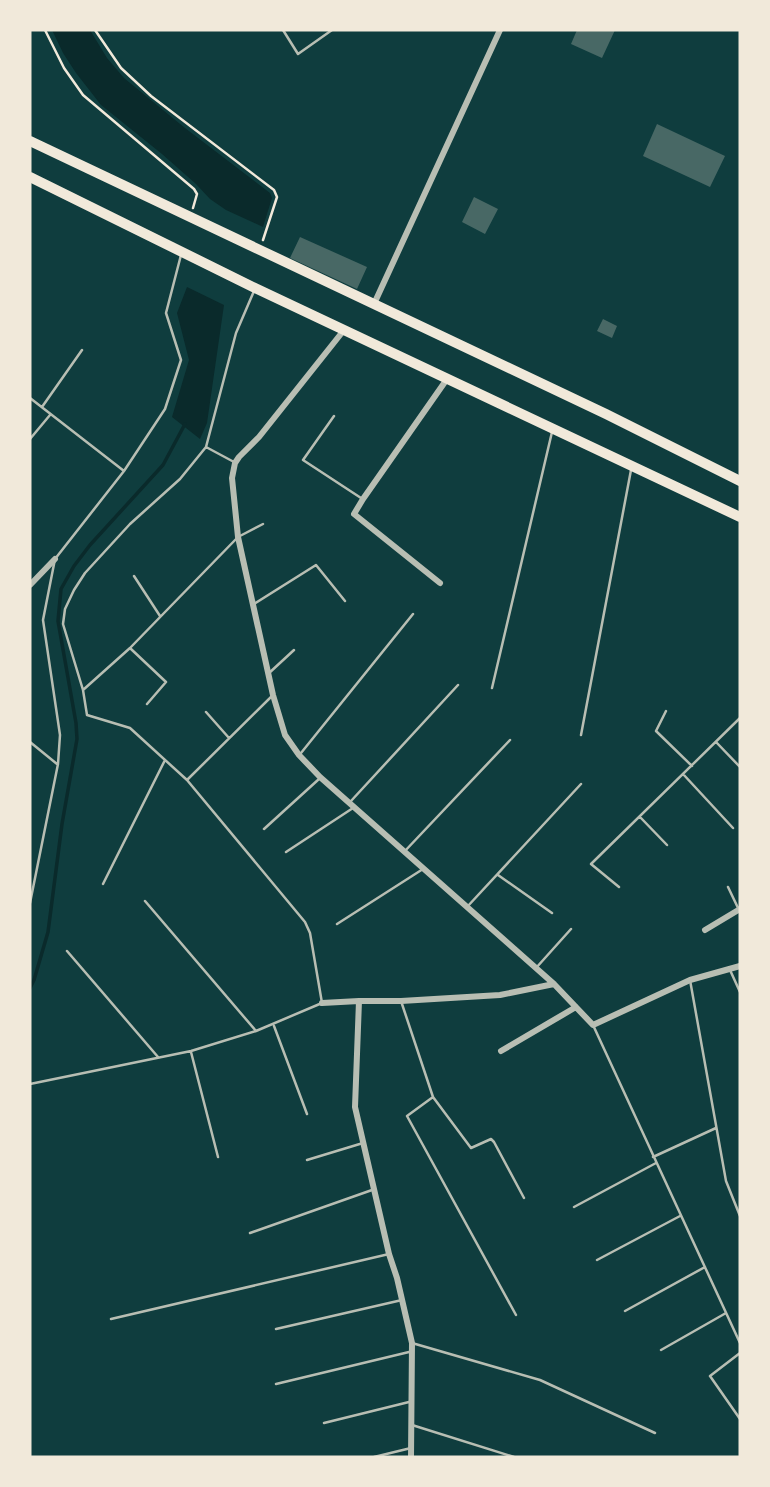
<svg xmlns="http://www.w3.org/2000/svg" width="770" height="1487" font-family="'IBM Plex Sans',sans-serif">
	<rect width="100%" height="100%" fill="#0f3d3e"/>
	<path fill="#0a2a2b" d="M52 30H90L107 58 124 78 185 128 270 193 272 198 263 227 226 210 210 199 196 184 162 154 101 105 76 73 63 53Z
		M187 287 224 305 207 423 200 439 172 417 189 360 177 313Z"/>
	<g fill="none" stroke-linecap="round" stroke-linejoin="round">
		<path stroke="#0a2a2b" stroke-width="3.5" d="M30 988 34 980 48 932 62 824 77 739 76 723 58 621 61 589 74 566 90 545 163 465 185 424"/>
	</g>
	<path fill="#486865" d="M577 30H615L602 58 571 44Z
		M657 124 725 156 710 187 643 156Z
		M474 197 498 209 485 234 462 222Z
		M300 237 367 267 357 289 290 258Z
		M603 319 617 326 612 338 597 331Z"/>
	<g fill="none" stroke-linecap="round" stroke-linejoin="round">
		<path stroke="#f1e9da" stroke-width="2.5" d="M45 30 64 68 83 95 194 189 197 194 193 208
			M95 30 121 68 151 96 274 190 277 197 263 240"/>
		<path stroke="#b8beb3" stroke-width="2.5" d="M283 30 298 54 332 30
			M30 398 124 471
			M42 407 82 350
			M334 416 303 460 361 498
			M30 439 50 415
			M206 447 234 462
			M134 576 160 616
			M254 604 316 565 345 601
			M131 649 166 682 147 704
			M268 674 294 650
			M492 688 552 432
			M83 690 130 648 238 537 263 524
			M666 711 656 731 692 766
			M206 712 229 738
			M581 735 631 470
			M30 742 57 764
			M716 742 740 767
			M301 753 413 614
			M683 774 733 828
			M187 780 272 696
			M351 801 458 685
			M640 817 667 845
			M264 829 319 779
			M286 852 353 808
			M404 852 510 740
			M498 875 552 913
			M103 884 165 760
			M619 887 591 864 740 718
			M728 887 739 910
			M145 901 256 1031
			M30 903 58 764 60 735 43 620 55 559 124 471 165 409 181 360 166 313 181 255
			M467 907 581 784
			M337 924 423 869
			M67 951 158 1057
			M536 968 571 929
			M730 970 740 992
			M690 980 726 1181 740 1216
			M401 1001 433 1097 407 1116 516 1315
			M593 1025 740 1343
			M274 1026 307 1114
			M191 1052 218 1157
			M30 1084 191 1051 256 1031 322 1003 310 933 305 922 187 780 130 728 87 715 83 690 63 624 65 609 74 590 85 573 130 524 180 479 206 447 236 333 254 291
			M433 1097 471 1148 491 1139 494 1142 524 1198
			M653 1157 716 1128
			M307 1160 363 1143
			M574 1207 656 1163
			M250 1233 372 1190
			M597 1260 680 1216
			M625 1311 705 1267
			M111 1319 389 1254
			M276 1329 402 1300
			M412 1343 540 1380 655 1433
			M661 1350 726 1313
			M740 1353 710 1376 740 1419
			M276 1384 409 1352
			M324 1423 409 1402
			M412 1425 514 1457
			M374 1457 411 1448"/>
		<path stroke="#b8beb3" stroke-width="6" d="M374 304 500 30
			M344 330 259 437 239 457 235 463 232 478 238 537 273 695 285 735 299 755 320 777 554 984 593 1025 690 980 740 966
			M440 583 354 514 363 499 447 379
			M30 585 55 559
			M705 930 740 909
			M359 1001 355 1107 389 1254 397 1278 412 1343 411 1457
			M322 1003 359 1001H401L500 995 554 984
			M501 1051 576 1007"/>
		<path stroke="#f1e9da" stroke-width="10" d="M30 141 606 414 740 481
			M30 177 255 288 740 517"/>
	</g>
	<rect width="770" height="1487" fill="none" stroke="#f1e9da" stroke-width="63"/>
</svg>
